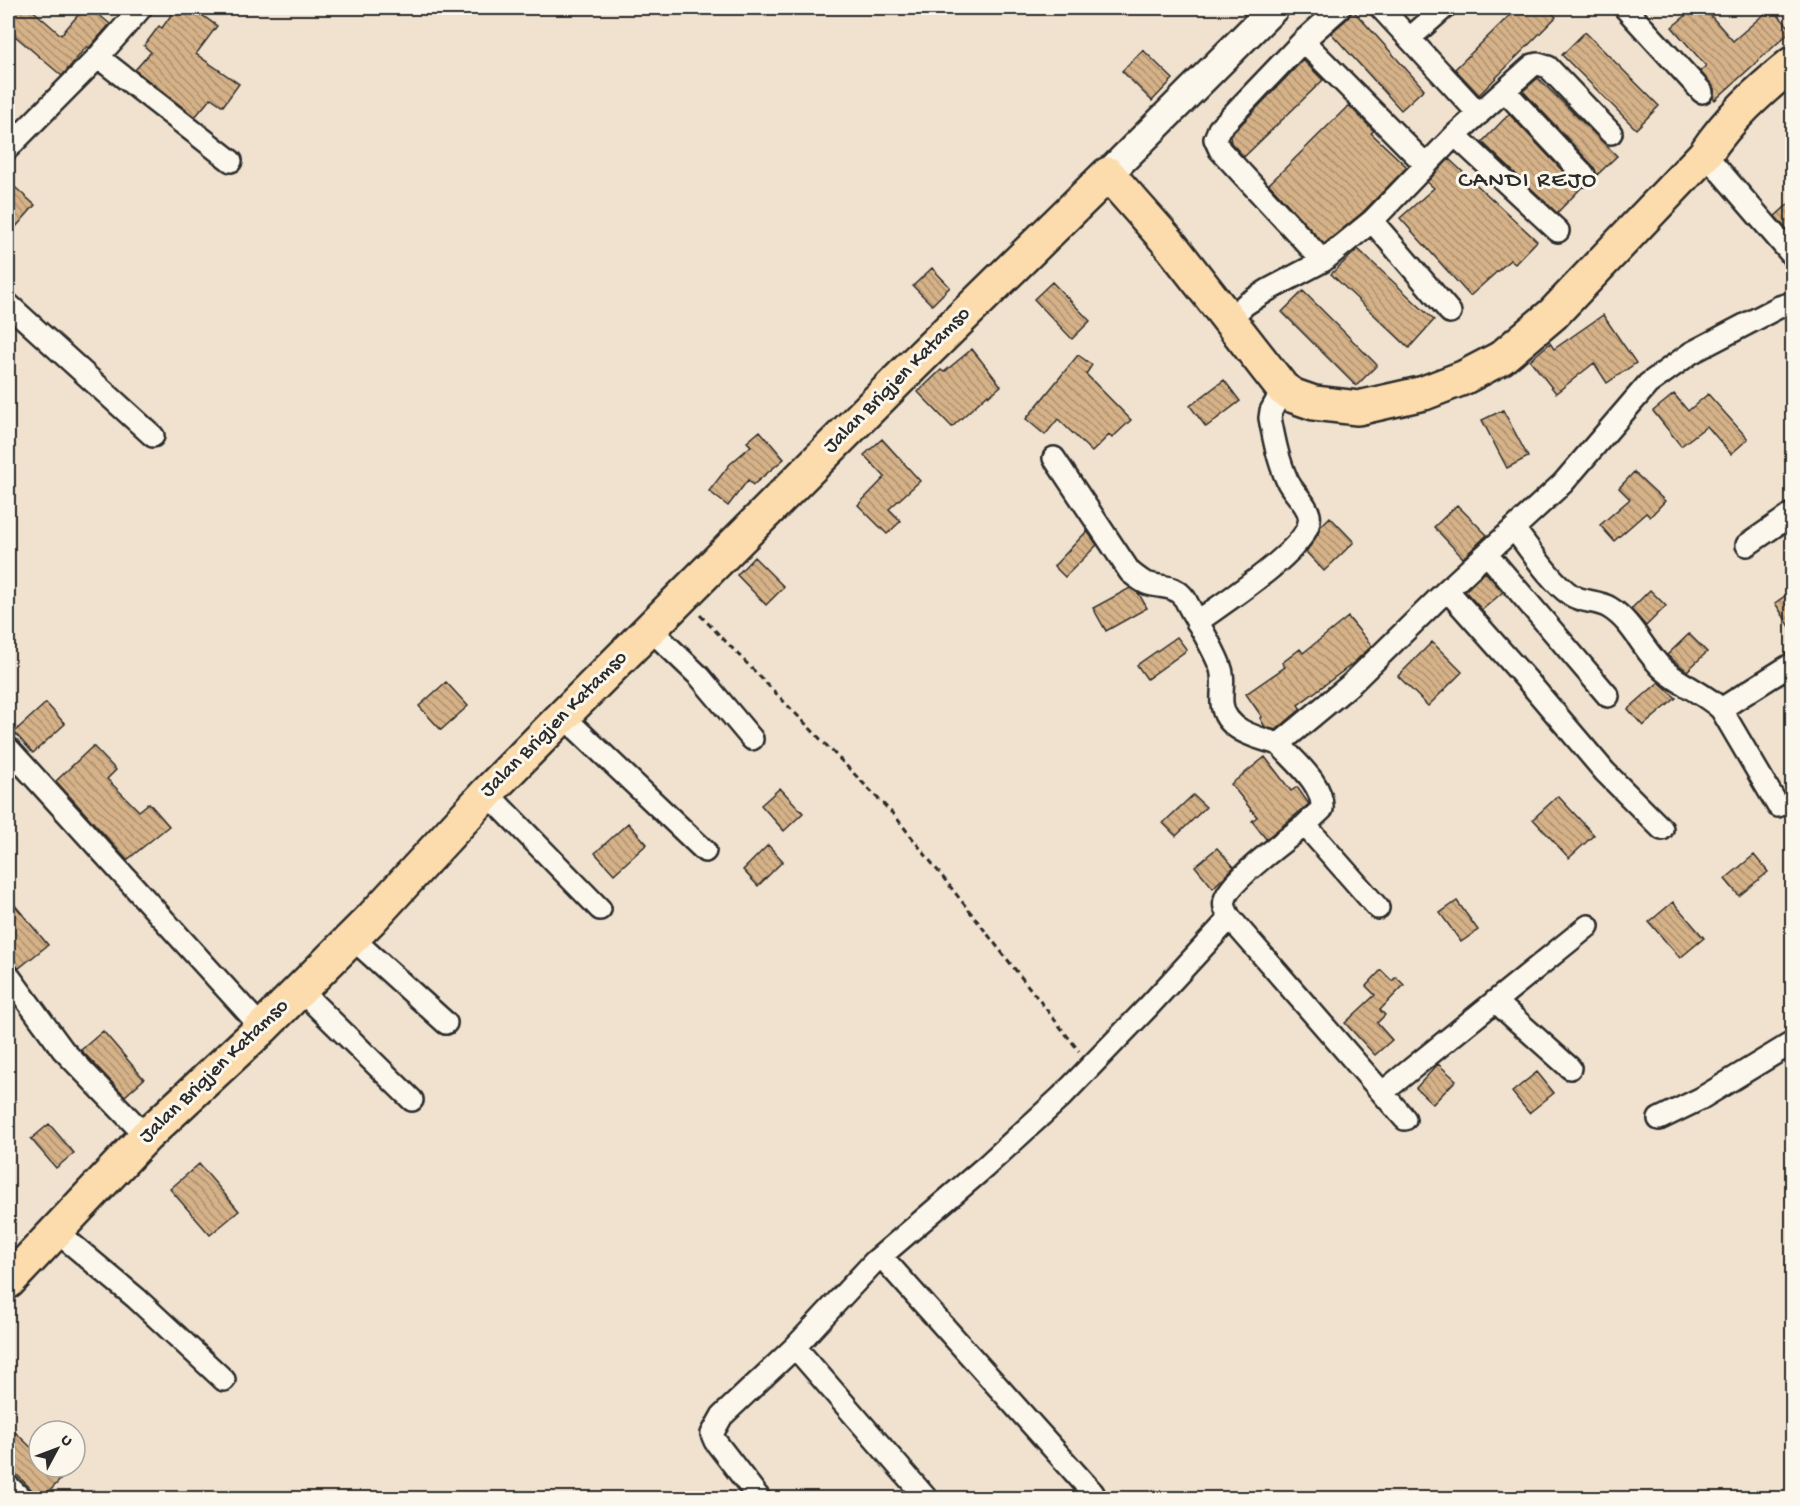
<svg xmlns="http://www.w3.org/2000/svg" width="1800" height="1506" font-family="'Gochi Hand',sans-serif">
	<defs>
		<pattern id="building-back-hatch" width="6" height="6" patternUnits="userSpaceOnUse" patternTransform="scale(1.5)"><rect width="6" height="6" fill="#d6b288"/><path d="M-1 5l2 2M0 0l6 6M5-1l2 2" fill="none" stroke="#ae916f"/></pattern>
	</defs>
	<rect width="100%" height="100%" fill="#f0e2ce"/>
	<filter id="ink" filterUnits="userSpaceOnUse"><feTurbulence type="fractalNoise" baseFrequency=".0167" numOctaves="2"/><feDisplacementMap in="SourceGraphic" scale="12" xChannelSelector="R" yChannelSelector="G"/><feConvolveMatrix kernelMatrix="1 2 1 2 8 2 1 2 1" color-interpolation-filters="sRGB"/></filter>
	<g filter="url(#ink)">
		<path fill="url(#building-back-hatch)" stroke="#2b2b2b" stroke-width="1.5" d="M8 8H30L61 35 84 8H91L110 24 89 48 87 46 62 76 8 30Z
			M176 8H192L217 26 196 54 239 84 223 106 211 98 195 117 135 70 151 52 144 46 159 26 162 28Z
			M1517 8H1547L1556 17 1479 95 1455 69Z
			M1695 8H1704L1733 41 1771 8 1792 30 1715 100 1713 98 1714 89 1700 71 1706 66 1672 27Z
			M1352 9 1424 89 1401 110 1331 33 1348 18Z
			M1585 32 1659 106 1636 129 1562 55Z
			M1143 50 1173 79 1152 101 1122 71Z
			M1303 60 1323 80 1244 157 1231 143 1230 136Z
			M1538 78 1617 156 1597 175 1593 166 1523 91Z
			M1349 105 1374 131 1371 133 1407 167 1363 212 1324 244 1269 184Z
			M1509 114 1575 184 1582 187 1557 213 1482 142Z
			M1449 159 1537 241 1515 264 1510 260 1470 296 1400 218 1434 188 1427 182Z
			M8 181 35 205 8 236Z
			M1792 201V236L1775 216Z
			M1358 249 1434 320 1409 348 1331 274Z
			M932 268 950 287 932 305 913 286Z
			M1052 282 1090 321 1072 339 1034 299Z
			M1303 291 1377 365 1356 386 1282 312Z
			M1603 315 1636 363 1607 383 1594 363 1556 393 1530 360 1550 343 1554 349Z
			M972 349 1001 386 989 396 988 394 952 427 918 392 941 370 944 372Z
			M1078 355 1092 365 1086 374 1131 420 1112 438 1109 435 1092 452 1058 419 1045 435 1026 419Z
			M1224 380 1240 401 1206 427 1190 406Z
			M1674 394 1688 411 1708 394 1748 439 1731 454 1707 426 1681 446 1653 411Z
			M1503 410 1528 457 1507 468 1482 420Z
			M760 431 784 459 753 485 748 480 728 506 709 491 730 464 751 446 747 442Z
			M882 439 920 481 889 509 901 521 887 534 858 505 885 477 864 455Z
			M1634 472 1665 501 1650 517 1646 513 1614 541 1600 525 1630 499 1619 488Z
			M1457 505 1487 535 1463 558 1434 527Z
			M1330 517 1354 542 1324 571 1306 552 1318 534 1320 527Z
			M1087 531 1097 545 1065 577 1054 566Z
			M754 557 784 587 766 605 737 575Z
			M1485 572 1503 592 1482 610 1465 591Z
			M1130 588 1139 594 1147 608 1106 631 1093 608Z
			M1650 590 1666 606 1646 626 1631 609Z
			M1792 591V630L1775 603Z
			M1348 617 1372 646 1351 665 1298 705 1301 709 1276 730 1265 727 1260 718 1262 717 1246 694 1285 667 1282 663 1300 649 1303 653Z
			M1689 634 1707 652 1687 671 1667 655Z
			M1177 637 1187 650 1147 679 1137 665Z
			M1432 642 1462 672 1428 706 1398 676Z
			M446 682 468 706 441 730 419 706Z
			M1659 682 1676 698 1643 726 1628 709Z
			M46 703 65 724 33 753 14 732Z
			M93 746 116 770 107 779 139 811 149 803 169 826 127 860 56 781Z
			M1265 757 1291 791 1297 787 1309 804 1266 839 1252 821 1257 817 1231 784Z
			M780 788 803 813 784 831 761 805Z
			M1193 795 1206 807 1176 836 1163 823Z
			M1558 796 1594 835 1569 858 1533 819Z
			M628 823 647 844 614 874 595 853Z
			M768 845 783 861 758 886 743 870Z
			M1217 848 1234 867 1213 888 1195 866Z
			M1754 855 1768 872 1739 896 1725 879Z
			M8 897 48 945 19 968 8 959Z
			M1457 901 1478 930 1461 942 1440 913Z
			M1673 902 1704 938 1680 958 1649 922Z
			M1381 970 1392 981 1396 977 1404 985 1380 1010 1385 1015 1377 1023 1392 1040 1375 1055 1345 1023 1375 995 1366 986Z
			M103 1031 144 1079 125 1096 81 1050Z
			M1438 1064 1456 1080 1433 1104 1416 1088Z
			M1537 1072 1554 1093 1529 1113 1512 1092Z
			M49 1124 74 1153 56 1168 31 1139Z
			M199 1164 239 1211 210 1235 170 1189Z
			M15 1432 39 1455V1467H51L62 1478 43 1498H40L8 1466V1439Z"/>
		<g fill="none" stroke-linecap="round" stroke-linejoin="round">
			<defs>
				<path id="street" d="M1381 8 1479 114
					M1625 8 1702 92
					M1410 38 1444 8
					M1303 41 1426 165
					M98 57 231 161
					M1505 91 1584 175
					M1455 135 1558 231
					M8 148 98 57 141 8
					M1705 154 1792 255
					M1372 221 1450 312
					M1323 261 1220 150 1215 139 1219 129 1303 41 1340 8
					M8 304 153 436
					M1229 319 1246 304 1268 290 1323 261 1372 221 1455 135 1533 65 1538 64 1548 67 1611 133
					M1054 458 1130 572C1135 576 1141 581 1146 583 1163 589 1173 583 1185 599 1196 621 1211 643 1220 666 1225 678 1221 690 1222 703 1224 730 1257 738 1279 744L1350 685 1447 590 1563 483 1648 384 1691 353 1779 307 1792 303
					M1514 529C1530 549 1550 581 1571 595 1583 603 1598 600 1610 608 1633 622 1644 652 1664 670 1681 685 1704 693 1721 709L1792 664
					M1747 545 1792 514
					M1487 554 1608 696
					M1447 590 1527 680 1605 772 1662 829
					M1197 622C1220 605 1316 545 1309 515 1306 502 1292 492 1287 480 1278 460 1274 439 1270 418L1271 411 1283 389
					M650 629 700 677 752 739
					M1721 709 1778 806
					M563 716 705 851
					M1279 744C1294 761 1324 784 1322 809L1305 825 1378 908
					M8 748 262 1028
					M487 793 600 909
					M1305 825C1288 838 1228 882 1225 900 1223 907 1227 912 1230 918L1405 1119
					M352 938 446 1023
					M8 975 63 1050 146 1136
					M300 990 412 1100
					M1495 1001 1570 1068
					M1383 1092 1588 926
					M1659 1119 1700 1099 1792 1043
					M56 1231 136 1298 224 1380
					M881 1256 1093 1493
					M795 1347 926 1498
					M8 1486 21 1498
					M759 1498 715 1441 712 1434 722 1416 795 1347 874 1262 985 1167 1061 1097 1148 1007 1230 918"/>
				<path id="secondary" d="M1108 174 1274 8"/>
				<path id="primary" d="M8 1282 146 1136 262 1028 371 919 487 793 563 716 904 374 1108 174 1169 243 1283 389 1294 396 1314 403 1358 408 1424 393 1463 378 1501 358 1553 314 1705 154C1729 118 1759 91 1792 64"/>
			</defs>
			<use href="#street" stroke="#2b2b2b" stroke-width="26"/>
			<use href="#secondary" stroke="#2b2b2b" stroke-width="33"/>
			<use href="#primary" stroke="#2b2b2b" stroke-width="38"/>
			<path stroke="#2b2b2b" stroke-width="3" stroke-dasharray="6 4.5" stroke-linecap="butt" d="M700 615 895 816 1079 1051"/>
			<use href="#street" stroke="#fbf7ec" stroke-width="21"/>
			<use href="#secondary" stroke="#fbf7ec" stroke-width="28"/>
			<use href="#primary" stroke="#fcdcac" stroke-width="33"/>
		</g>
	</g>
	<g text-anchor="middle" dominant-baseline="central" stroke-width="6" stroke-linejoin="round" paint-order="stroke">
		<g font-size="21" fill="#2b2b2b" stroke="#fbf7ec">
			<text transform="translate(898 381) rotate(-45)">Jalan Brigjen Katamso</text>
			<text transform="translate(555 725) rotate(-45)">Jalan Brigjen Katamso</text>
			<text transform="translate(215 1072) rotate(-44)">Jalan Brigjen Katamso</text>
		</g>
		<g font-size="24" letter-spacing="1.5" fill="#2b2b2b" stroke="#fbf7ec">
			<text x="1528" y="181">CANDI REJO</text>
		</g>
	</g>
	<rect width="1800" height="1506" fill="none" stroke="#fbf7ec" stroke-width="30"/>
	<rect x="15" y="15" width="1770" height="1476" fill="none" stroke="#2b2b2b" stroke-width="2" filter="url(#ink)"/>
	<g transform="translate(57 1449) rotate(49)"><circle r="28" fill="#fbf7ec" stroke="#a8a59f" stroke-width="1.5"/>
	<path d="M0-4.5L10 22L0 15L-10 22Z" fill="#2b2b2b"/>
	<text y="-9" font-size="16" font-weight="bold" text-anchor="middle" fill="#2b2b2b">U</text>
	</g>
</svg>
